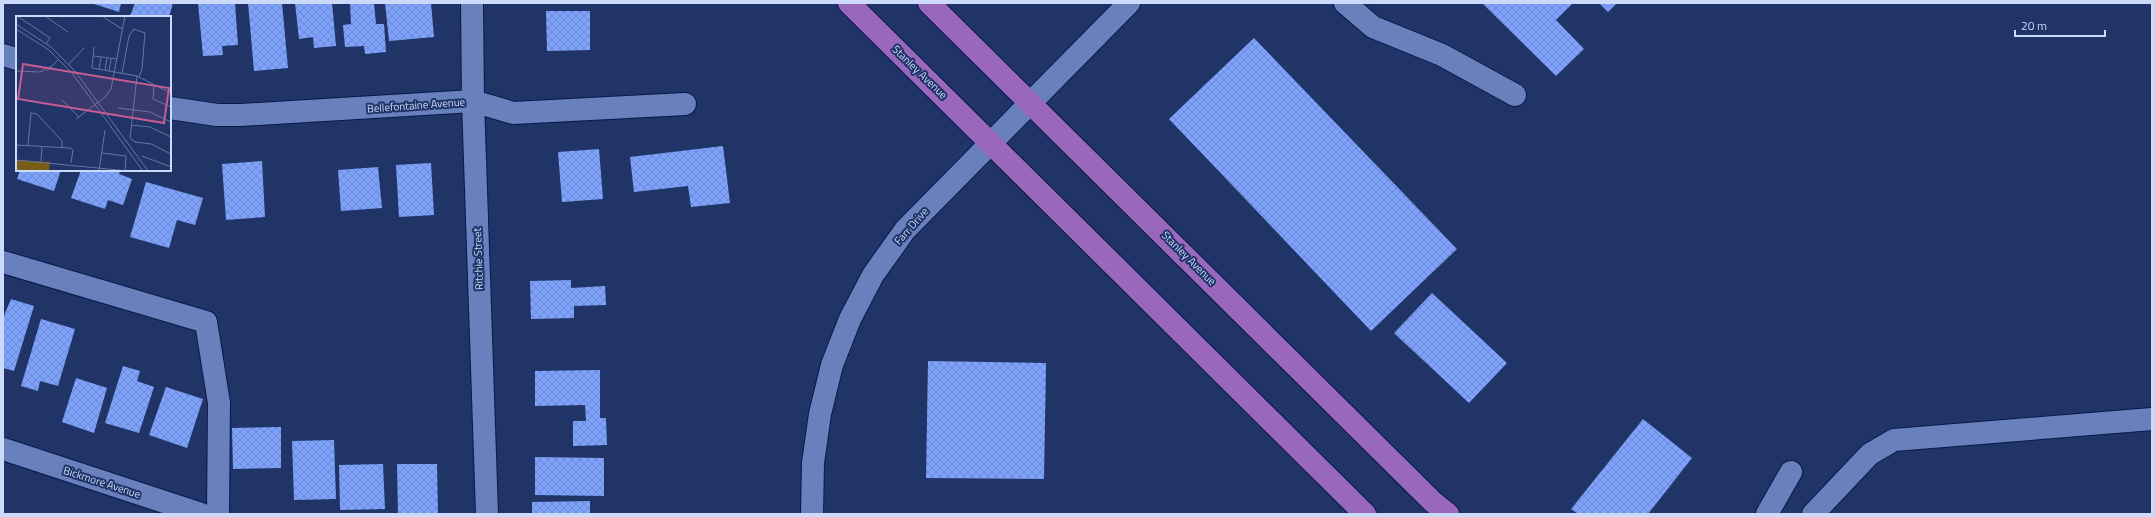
<svg xmlns="http://www.w3.org/2000/svg" width="2155" height="517" font-family="'Titillium Web',sans-serif">
	<defs>
		<pattern id="building-cross-hatch" width="8" height="8" patternUnits="userSpaceOnUse"><rect width="8" height="8" fill="#7ea2fb"/><path d="M0 0l8 8M0 8l8-8" fill="none" stroke="#6e8acf"/></pattern>
	</defs>
	<rect width="100%" height="100%" fill="#203468"/>
	<path fill="url(#building-cross-hatch)" d="M91 3H121L119 12Z
		M135 3H173L169 17H133L130 16Z
		M198 3H235L238 45 222 46 223 55 203 56Z
		M248 3H282L288 68 254 71Z
		M295 3H332L336 46 314 48 313 37 299 39Z
		M350 3H374L376 24H384L386 52 365 54 364 46 345 47 343 25 351 24Z
		M385 3H431L434 37 389 41Z
		M1482 3H1573L1556 20 1584 49 1556 76Z
		M1599 3H1617L1608 12Z
		M546 11H590V50L547 51Z
		M1254 38 1457 249 1371 331 1169 119Z
		M723 146 730 203 691 207 688 186 634 192 630 157Z
		M599 149 603 199 562 202 558 152Z
		M262 161 265 217 226 220 222 164Z
		M431 163 434 215 399 217 396 165Z
		M378 167 382 208 341 211 338 170Z
		M20 170H61L54 191 17 179Z
		M81 170H120L119 174 132 179 123 205 108 200 105 209 71 198Z
		M146 182 203 198 195 225 177 220 169 248 130 237Z
		M571 280V288L605 286 606 305 574 306V318L531 319 530 281Z
		M1432 293 1507 363 1469 403 1394 333Z
		M11 299 34 306 14 371 3 368V318Z
		M41 319 75 329 58 386 40 381 38 391 21 386Z
		M928 361 1046 363 1044 479 926 478Z
		M123 366 140 371 137 381 154 387 139 433 105 423Z
		M600 370V418H606L607 445 573 446V421H586L585 405 535 406V371Z
		M76 378 107 388 94 433 62 422Z
		M166 387 203 399 187 448 149 435Z
		M1643 419 1692 458 1648 514H1578L1571 509Z
		M281 427V468L233 469 232 428Z
		M334 440 336 499 294 500 292 441Z
		M535 457 604 458V496L535 495Z
		M383 464 385 509 340 510 339 465Z
		M397 464H437L438 514H398Z
		M590 501V514H532V502Z"/>
	<g fill="none" stroke-linecap="round" stroke-linejoin="round">
		<defs>
			<path id="minor" d="M472 3 473 101 487 514
				M1345 3 1373 27 1442 55 1515 95
				M3 55 17 59
				M170 108 217 115H241L473 101 513 113 685 104
				M3 262 206 322 219 403 218 514
				M3 449 201 514
				M812 514 813 463 820 414 832 365 850 319 873 275 905 230 1129 3
				M1767 514 1791 472
				M1813 514 1870 454 1894 440 2152 419"/>
			<path id="major" d="M849 3 1365 514
				M929 3 1433 502 1448 514"/>
		</defs>
		<use href="#minor" stroke="#0a194b" stroke-width="24"/>
		<use href="#major" stroke="#0a194b" stroke-width="24"/>
		<use href="#minor" stroke="#6881bc" stroke-width="22"/>
		<use href="#major" stroke="#9967bc" stroke-width="22"/>
	</g>
	<g text-anchor="middle" dominant-baseline="central" stroke-width="4" stroke-linejoin="round" paint-order="stroke">
		<g font-size="11" fill="#cbd9fa" stroke="#203468">
			<text transform="translate(920 72) rotate(44)">Stanley Avenue</text>
			<text transform="translate(416 105) rotate(-4)">Bellefontaine Avenue</text>
			<text transform="translate(911 226) rotate(-49)">Farr Drive</text>
			<text transform="translate(1189 258) rotate(45)">Stanley Avenue</text>
			<text transform="translate(478 259) rotate(-92)">Ritchie Street</text>
			<text transform="translate(102 482) rotate(18)">Bickmore Avenue</text>
		</g>
	</g>
	<g transform="translate(16 16)">
		<rect width="155" height="155" fill="#203468"/>
		<path d="M0 144 34 146 33 155H0Z" fill="#785d15"/>
		<path fill="none" stroke="#6476a2" stroke-width="1" d="M1 0 34 22 30 28M29 0 52 16M86 0 106 13M0 8 35 31 59 55 132 155M0 13 33 34 56 57 127 155M78 31 76 52 121 60 155 77M78 40 101 43M53 48 68 32M83 53 85 41M89 54 91 42M0 55 24 56 36 50M31 55 43 43M93 55 95 43M106 57 113 20 118 13 129 17 126 53 123 61M121 60 114 122 119 126 135 128 155 138M138 69 137 83 155 91M46 84 63 101M102 92 134 96 155 106M60 103 89 81 95 73 109 0M115 109 134 111 155 121M0 129 54 132 57 134 55 147M12 129 15 97 21 98 46 125V132M86 137 110 140 109 155M126 140 155 151M0 144 112 155M25 145 26 131M83 155 89 114"/>
		<path fill="#c55c93" fill-opacity="0.15" stroke="#c55c93" stroke-width="2" d="M7 48 153 72 148 107 2 83Z"/>
		<rect width="155" height="155" fill="none" stroke="#cbd9fa" stroke-width="2"/>
	</g>
	<rect width="2155" height="517" fill="none" stroke="#cbd9fa" stroke-width="8"/>
	<path d="M2015 30v6h90v-6" fill="none" stroke="#cbd9fa" stroke-width="2"/>
	<text x="2021" y="30" font-size="12" fill="#cbd9fa" stroke="#203468" stroke-width="3" paint-order="stroke">20 m</text>
</svg>
